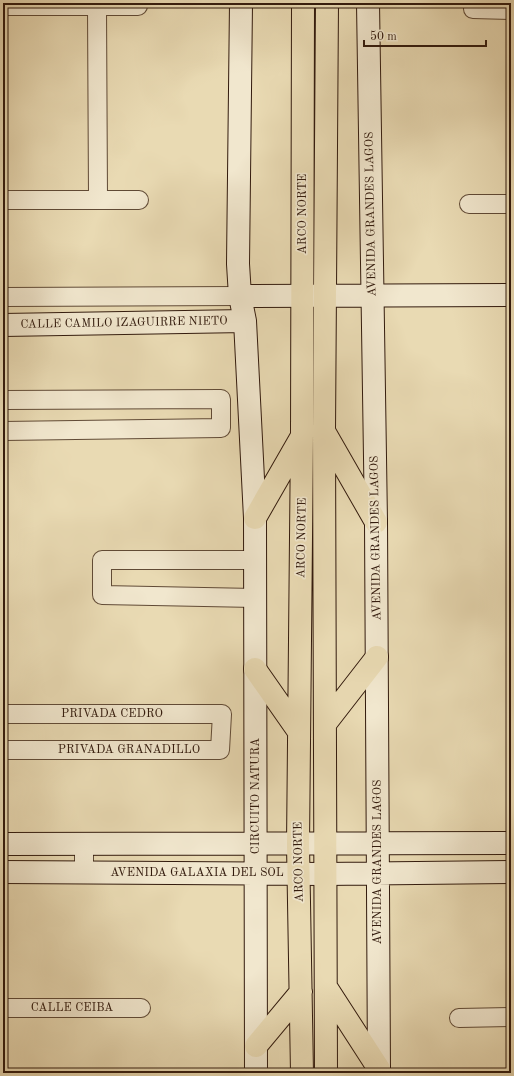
<svg xmlns="http://www.w3.org/2000/svg" width="514" height="1076" font-family="'Old Standard TT',serif">
	<rect width="100%" height="100%" fill="#e9dab3"/>
	<filter id="stains"><feTurbulence type="fractalNoise" baseFrequency=".005" numOctaves="4"/><feColorMatrix values="0 0 0 0 .2 0 0 0 0 .09 0 0 0 0 .02 0 0 0 .5 -.17"/></filter>
	<radialGradient id="worn" r=".72"><stop offset=".6" stop-color="#630" stop-opacity="0"/><stop offset="1" stop-color="#630" stop-opacity=".3"/></radialGradient>
	<g fill="none" stroke-linecap="round" stroke-linejoin="round">
		<defs>
			<path id="street" d="M3 6H138
				M97 7 98 199
				M473 9 511 10
				M3 200H139
				M469 204H511
				M3 297 240 296
				M3 400 221 399V428L3 431
				M255 560H102V595L255 598
				M3 714H222L220 750H3
				M84 844V872
				M3 1008H141
				M459 1018 511 1017"/>
			<path id="secondary" d="M241 3 238 264 240 296 245 321 255 518 256 1073
				M368 3 376 522 379 1073
				M240 296 511 295
				M3 325 245 321
				M3 844 511 843
				M3 872 324 874 511 872"/>
			<path id="primary" d="M325 433 376 522
				M255 518 302 436
				M255 669 299 732
				M325 724 377 657
				M326 987 379 1069
				M256 1046 301 992
				M302 1073 298 845 302 435 303 3
				M326 1073 324 432 327 3"/>
		</defs>
		<use href="#street" stroke="#604a36" stroke-width="20"/>
		<use href="#secondary" stroke="#321a0d" stroke-width="24"/>
		<use href="#primary" stroke="#321a0d" stroke-width="24"/>
		<use href="#street" stroke="#f1e7ce" stroke-width="18"/>
		<use href="#secondary" stroke="#f1e7ce" stroke-width="22"/>
		<use href="#primary" stroke="#e9dab3" stroke-width="22"/>
	</g>
	<g text-anchor="middle" dominant-baseline="central" stroke-width="3.5" stroke-linejoin="round" paint-order="stroke">
		<g font-size="12" fill="#321a0d" stroke="#f1e7ce">
			<text transform="translate(303 214) rotate(-90)">ARCO NORTE</text>
			<text transform="translate(371 214) rotate(-91)">AVENIDA GRANDES LAGOS</text>
			<text transform="translate(124 323) rotate(-1)">CALLE CAMILO IZAGUIRRE NIETO</text>
			<text transform="translate(302 538) rotate(-89)">ARCO NORTE</text>
			<text transform="translate(376 538) rotate(-91)">AVENIDA GRANDES LAGOS</text>
			<text x="112" y="714">PRIVADA CEDRO</text>
			<text x="129" y="750">PRIVADA GRANADILLO</text>
			<text transform="translate(256 796) rotate(-90)">CIRCUITO NATURA</text>
			<text transform="translate(299 862) rotate(-91)">ARCO NORTE</text>
			<text transform="translate(378 862) rotate(-90)">AVENIDA GRANDES LAGOS</text>
			<text x="197" y="873">AVENIDA GALAXIA DEL SOL</text>
			<text x="72" y="1008">CALLE CEIBA</text>
		</g>
	</g>
	<rect width="514" height="1076" fill="none" stroke="#e9dab3" stroke-width="16"/>
	<rect x="4" y="4" width="506" height="1068" fill="none" stroke="#321a0d" stroke-width="2"/>
	<rect x="8" y="8" width="498" height="1060" fill="none" stroke="#321a0d"/>
	<path d="M364 40v6h122v-6" fill="none" stroke="#321a0d" stroke-width="2"/>
	<text x="370" y="40" font-size="12" fill="#321a0d" stroke="#f1e7ce" stroke-width="3" paint-order="stroke">50 m</text>
	<rect width="100%" height="100%" filter="url(#stains)"/>
	<rect width="100%" height="100%" fill="url(#worn)"/>
</svg>
